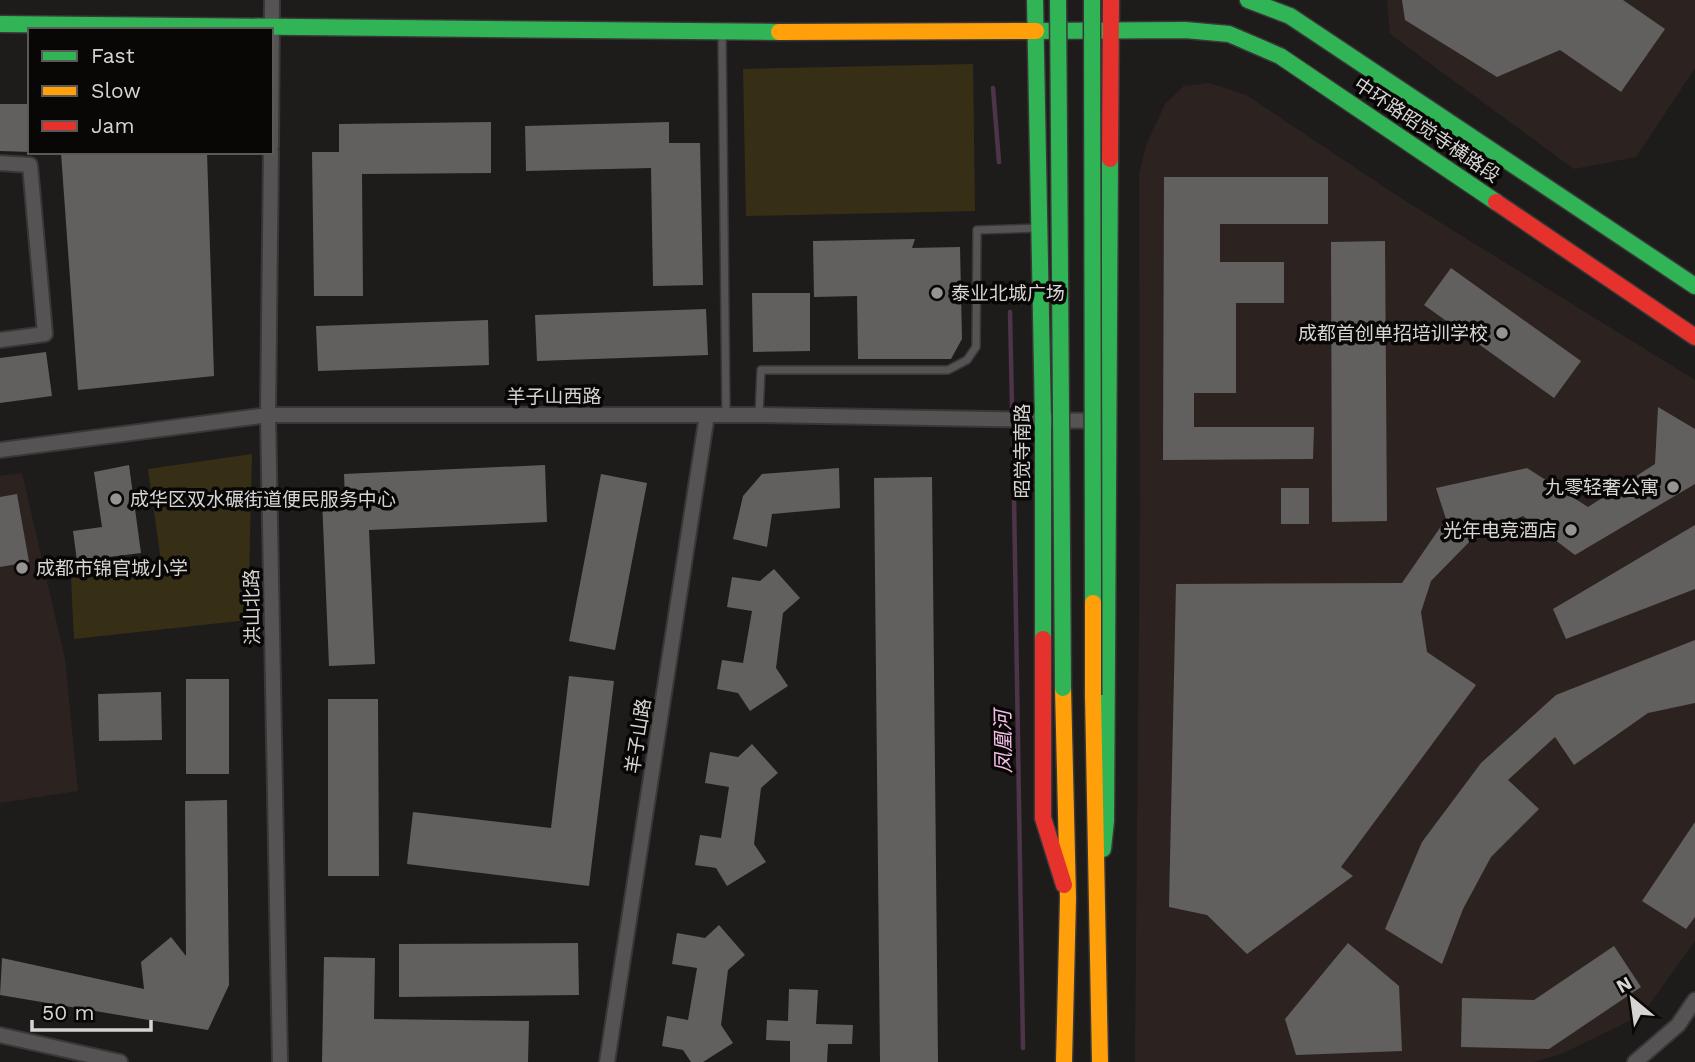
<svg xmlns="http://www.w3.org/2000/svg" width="1695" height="1062" font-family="'Work Sans','Noto Sans SC',sans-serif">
	<rect width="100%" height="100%" fill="#1e1c1b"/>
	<path fill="#2c2321" d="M1387 0H1695V68L1636 157 1574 169 1390 34Z
		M1209 83 1246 95 1399 197 1695 380V941L1642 1015 1561 1054 1534 1062H1135L1140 512 1139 173 1147 143 1165 104 1184 86Z
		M22 473 65 659 78 791 0 803V476Z"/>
	<path fill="#362f15" d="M973 64 975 211 746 216 743 69Z
		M252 454 248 620 74 639 71 578 162 568 148 469Z"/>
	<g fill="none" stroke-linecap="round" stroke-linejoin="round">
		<path stroke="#4d3448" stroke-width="4.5" d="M993 88 999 162
			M1010 312 1012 407
			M1013 436 1023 1048"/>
	</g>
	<path fill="#62605f" d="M1402 0H1623L1665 29 1621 92 1560 50 1497 77 1405 20Z
		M0 104H30V152L0 151Z
		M491 122V173L362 174 363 296H314L312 152H339V124Z
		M669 122V143H700L703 285 653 286 651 168 526 171 525 126Z
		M207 152 214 376 78 390 61 153Z
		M1164 177H1328V224H1220V262H1284V303H1236V393H1194V427H1314L1313 459 1163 460Z
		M915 239 912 248 960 247 962 339 951 359H858L857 296 814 297 813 241Z
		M1385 241 1387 521 1332 522 1331 242Z
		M1451 268 1581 361 1554 398 1424 305Z
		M752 293H810V351L753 352Z
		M706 309 708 355 537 361 535 315Z
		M488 320 489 365 318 371 316 326Z
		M46 352 52 396 0 403V358Z
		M1658 407 1695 429V484L1575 555 1523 516 1475 536 1431 581 1421 612 1427 652 1476 685 1341 867 1353 876 1247 954 1207 915 1169 907 1176 584 1402 583 1446 519 1436 488 1527 468 1588 507 1655 464Z
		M129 465 141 553 77 561 73 531 102 527 94 472Z
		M545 465 547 522 369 530 375 664 329 666 322 499 345 498 344 474Z
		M839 468 840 508 772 514 767 547 733 539 743 496 762 474Z
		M601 474 647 483 615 650 569 641Z
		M932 477 938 1062H880L874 478Z
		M1281 488H1309V524H1281Z
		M17 494 29 562 0 567V497Z
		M1695 525V589L1566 639 1553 609Z
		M774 569 800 598 783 613 776 668 788 686 750 711 738 693 717 689 722 660 743 663 752 611 727 607 732 577 760 581Z
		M1695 640V703L1648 713 1574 765 1555 737 1508 780 1539 809 1491 857 1463 909 1442 964 1385 929 1422 842 1481 763 1556 695Z
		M569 676 614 681 589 886 407 864 413 812 551 828Z
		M186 679H229V774H186Z
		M161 692 162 740 99 741 98 694Z
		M328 699H378L379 876H328Z
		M752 744 778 773 761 788 754 844 766 862 727 886 716 868 695 865 700 835 721 838 729 787 705 783 710 752 738 757Z
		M227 800 229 985 208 1030 0 995 2 958 144 989 141 962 171 937 186 956 185 801Z
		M1695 822V917L1686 929 1642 901Z
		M719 925 745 955 728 970 721 1025 733 1043 703 1062H691L683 1050 662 1046 667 1016 688 1020 697 968 672 964 677 933 705 938Z
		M578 943 579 995 399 997V944Z
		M1348 943 1399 986 1402 1051 1296 1055 1285 1019Z
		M1614 946 1641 987 1549 1049 1461 1047 1462 998 1534 1000Z
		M324 957 375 958 374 1019 529 1021 528 1062H322Z
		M789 989 818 990 816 1024 853 1025 852 1044H828L827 1062H790V1041L766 1040 767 1020 788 1021Z"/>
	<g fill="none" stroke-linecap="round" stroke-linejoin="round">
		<defs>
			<path id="lane" d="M722 33 726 415
				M759 415 761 370H948L967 360 976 347 977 230 1039 228"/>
			<path id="street" d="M271 147 272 0
				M271 152 268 415 280 1062
				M0 163 30 165 45 334 0 340
				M0 450 268 415H759L1099 421
				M0 1035 120 1062
				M607 1062 707 415
				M1635 1062 1678 1025 1695 1000"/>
			<path id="fast" d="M1035 0 1043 421V639
				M1248 0 1290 16 1695 286
				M0 24 779 32
				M1036 31 1185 30 1229 34 1280 56 1496 202
				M1103 849 1106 821 1110 159"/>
			<path id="slow" d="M779 32 1036 31
				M1063 688 1068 898 1064 1062
				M1093 695 1100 1062"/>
			<path id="jam" d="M1110 159 1111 0
				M1496 202 1695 337
				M1043 639V818L1064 885"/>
		</defs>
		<use href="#lane" stroke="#393737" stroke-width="10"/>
		<use href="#street" stroke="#393737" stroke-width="18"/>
		<use href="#fast" stroke="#393737" stroke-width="19"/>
		<use href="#slow" stroke="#393737" stroke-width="19"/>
		<use href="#jam" stroke="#393737" stroke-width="19"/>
		<use href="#lane" stroke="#555353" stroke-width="7"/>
		<use href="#street" stroke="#555353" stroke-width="14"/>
		<use href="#fast" stroke="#30b455" stroke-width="16"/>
		<use href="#slow" stroke="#ff9f0a" stroke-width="16"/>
		<use href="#jam" stroke="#e5322d" stroke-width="16"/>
		<defs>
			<path id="fast-bridge" d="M1058 0 1063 688
				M1092 0 1093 603"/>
			<path id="slow-bridge" d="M1093 603V695"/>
		</defs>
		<use href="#fast-bridge" stroke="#393737" stroke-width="19" stroke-linecap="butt"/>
		<use href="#slow-bridge" stroke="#393737" stroke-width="19" stroke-linecap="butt"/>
		<use href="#fast-bridge" stroke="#30b455" stroke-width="16"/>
		<use href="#slow-bridge" stroke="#ff9f0a" stroke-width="16"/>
	</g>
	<g fill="#969493" stroke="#080706" stroke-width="2.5">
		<circle cx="937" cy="293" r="7"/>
		<circle cx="1502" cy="333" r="7"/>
		<circle cx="1673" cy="487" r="7"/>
		<circle cx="116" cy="499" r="7"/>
		<circle cx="1571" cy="530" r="7"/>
		<circle cx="22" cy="568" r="7"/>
	</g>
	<g text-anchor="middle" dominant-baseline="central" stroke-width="7" stroke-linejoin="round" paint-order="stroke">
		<g font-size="19" fill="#d7d5d4" stroke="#080706">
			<text transform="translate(1427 130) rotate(34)">中环路昭觉寺横路段</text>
			<text x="554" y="396">羊子山西路</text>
			<text transform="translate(1022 451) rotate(-90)">昭觉寺南路</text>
			<text transform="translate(252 607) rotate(-91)">洪山北路</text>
			<text transform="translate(638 736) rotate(-81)">羊子山路</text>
		</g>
		<g font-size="19" fill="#d7d5d4" stroke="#080706" text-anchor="start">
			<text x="951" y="293">泰业北城广场</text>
			<text x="1488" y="333" text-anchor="end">成都首创单招培训学校</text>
			<text x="1659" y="487" text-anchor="end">九零轻奢公寓</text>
			<text x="130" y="499">成华区双水碾街道便民服务中心</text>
			<text x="1557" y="530" text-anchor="end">光年电竞酒店</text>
			<text x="36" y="568">成都市锦官城小学</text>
		</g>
		<g font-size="21" font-style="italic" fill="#f4bee7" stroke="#080706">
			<text transform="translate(1003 742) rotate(-91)">凤凰河</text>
		</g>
	</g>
	<rect x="28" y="28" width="245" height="126" fill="#080706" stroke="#5b5958" stroke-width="2"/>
	<rect x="42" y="51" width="35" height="10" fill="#30b455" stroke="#5b5958" stroke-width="2"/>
	<text x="91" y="63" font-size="21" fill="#d7d5d4">Fast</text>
	<rect x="42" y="86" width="35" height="10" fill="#ff9f0a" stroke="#5b5958" stroke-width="2"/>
	<text x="91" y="98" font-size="21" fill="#d7d5d4">Slow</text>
	<rect x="42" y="121" width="35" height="10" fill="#e5322d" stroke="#5b5958" stroke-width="2"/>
	<text x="91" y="133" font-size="21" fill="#d7d5d4">Jam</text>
	<g transform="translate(1632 999) rotate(331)" stroke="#080706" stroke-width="5" paint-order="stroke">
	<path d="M0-5L12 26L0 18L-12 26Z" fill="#d7d5d4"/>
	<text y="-10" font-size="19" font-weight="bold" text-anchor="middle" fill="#d7d5d4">N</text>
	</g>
	<path d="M32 1020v10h119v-10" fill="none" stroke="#d7d5d4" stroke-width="3.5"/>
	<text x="42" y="1020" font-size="21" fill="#d7d5d4" stroke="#080706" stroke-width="5" paint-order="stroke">50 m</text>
</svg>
